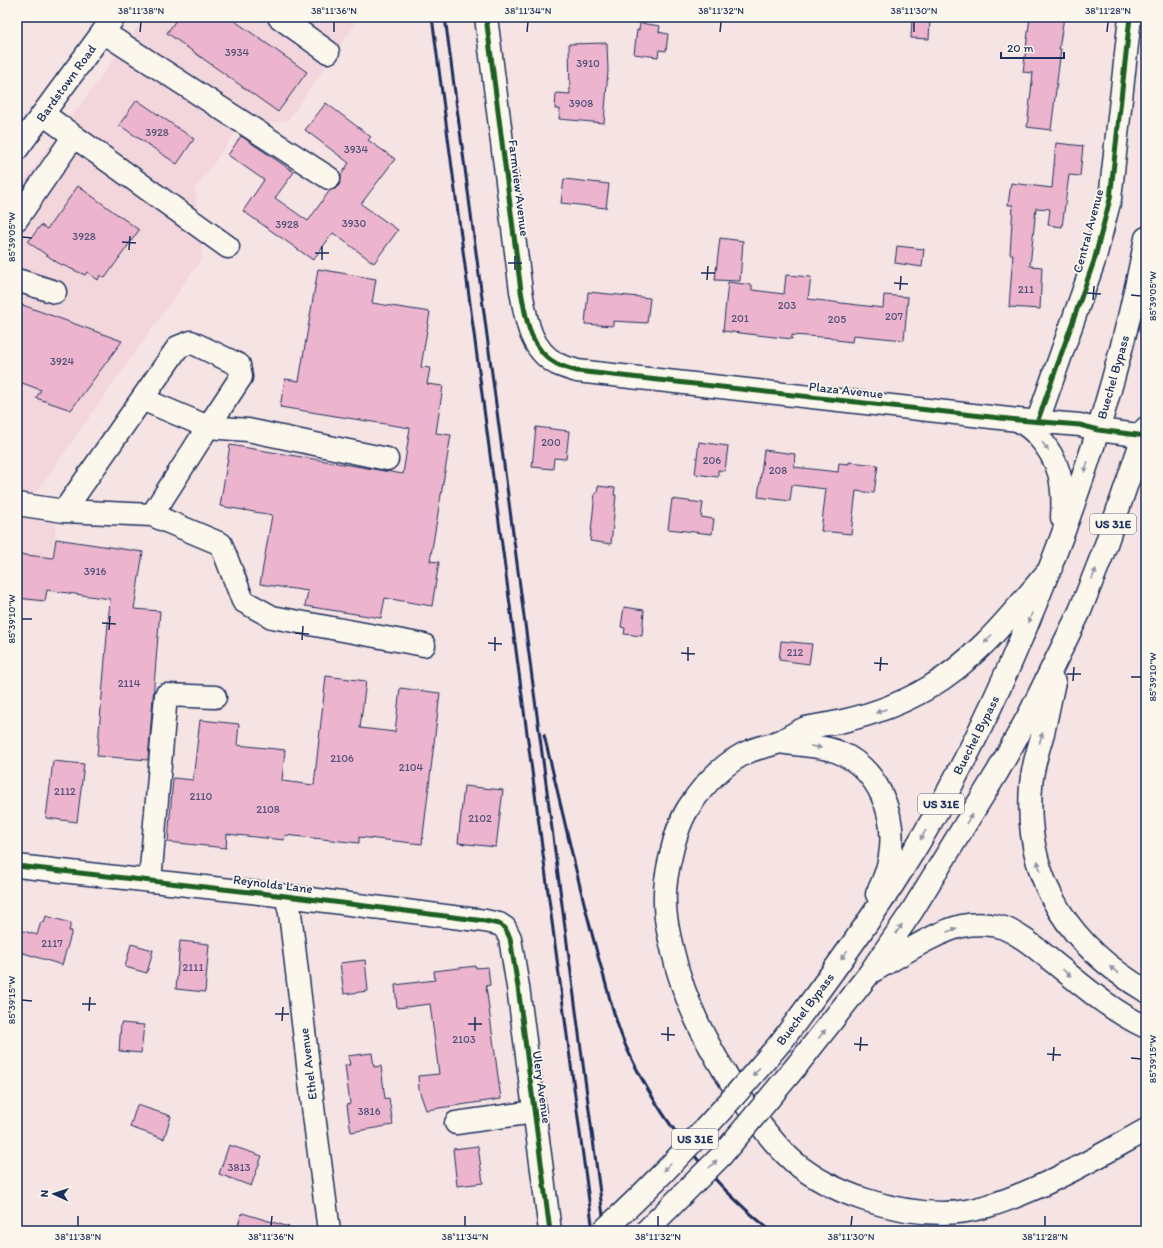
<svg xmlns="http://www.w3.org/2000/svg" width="1163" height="1248" font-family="Itim,sans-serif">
	<rect width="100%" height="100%" fill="#f6e3e3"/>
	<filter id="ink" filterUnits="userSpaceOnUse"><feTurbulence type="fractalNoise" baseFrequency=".025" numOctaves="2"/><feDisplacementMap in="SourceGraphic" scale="8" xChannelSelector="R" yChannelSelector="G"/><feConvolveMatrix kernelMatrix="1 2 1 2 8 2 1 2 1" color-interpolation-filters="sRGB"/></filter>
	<g filter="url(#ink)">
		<path fill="#f3d5dc" d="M145 17H360L288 120 238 129 195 189 202 258 32 498 56 524 46 603 17 600V191Z"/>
		<path fill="#ecb5cd" stroke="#1b2f5e" d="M178 17H229L307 72 278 112 167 33Z
			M1030 17H1064L1059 49H1061L1051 130 1027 127 1033 73 1023 72Z
			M912 18 930 19 929 39 911 38Z
			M640 23 660 26 659 32 668 34 666 51 659 50 658 57 634 54 637 30H639Z
			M607 43 608 71 604 123 559 119 560 109H555L556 93 570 94 569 44Z
			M137 100 194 139 177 164 119 125Z
			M326 103 371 137 368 140 395 159 361 204 398 230 374 263 333 233 313 260 243 211 264 180 228 155 241 136 294 172 275 198 308 221 330 190 335 189 339 185 341 179V175L349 163 305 130Z
			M1056 143 1083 146 1080 176 1069 175 1062 227 1048 225 1050 209 1036 208 1030 266 1042 267 1040 309 1009 307 1013 254H1010L1013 205H1008L1011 183 1052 188Z
			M564 179 609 184 606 208 561 203Z
			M78 186 139 230 105 278 100 275 98 280 87 272 85 275 58 263 28 242 41 225 47 229Z
			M720 238 743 241 740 281 715 280Z
			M897 246 924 249 922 267 895 263Z
			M318 269 376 279 372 303 430 312 421 367 430 368 427 384 443 386 436 433 451 435 430 561 439 562 432 606 385 598 381 618 305 606 308 591 260 584 272 515 220 506 230 445 403 474 410 428 280 407 285 379 299 381Z
			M786 275 811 277 808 299 883 308 884 295 908 297 904 340 853 335 852 342 836 340V338L792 335V339L723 331 728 282 752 285V290L784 294Z
			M588 292 650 298 647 323 613 321V326L585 324Z
			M17 303 122 341 71 410 36 398 41 390 17 381Z
			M536 427 569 431 566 459 554 458 553 469 532 467Z
			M699 442 728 446 725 471 718 470V477L695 474Z
			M764 450 795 454 794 467 838 472 839 463 849 464V462L878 465 874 493 856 491 851 534 821 531 826 489 792 485 790 501 758 497Z
			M598 486 615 488 614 495H616L611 544 590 541 595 493H597Z
			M672 499 703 503 701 517 714 519 712 534 668 529Z
			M56 539 143 552 134 609 160 611 148 760 97 756 110 599 47 590 45 601 17 598V554L53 558Z
			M624 607 644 610 642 636 624 634 625 628 621 627Z
			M781 641 812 644 809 664 779 660Z
			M326 676 366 681 360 728 395 732 400 688 440 693 422 844 359 837V843L285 835 284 840 227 834 226 848 168 842 173 778 193 780 200 720 239 724 237 745 285 750 282 781 314 785Z
			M53 761 84 764 77 822 46 818Z
			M464 786 503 790 496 847 458 843Z
			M46 916 71 923 69 931H72L62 965 17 951V929L37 935 41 922 44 923Z
			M180 941 209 944 205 992 176 989Z
			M131 944 153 950 147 973 125 967Z
			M365 960 368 991 344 994 340 963Z
			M476 966V968L488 967 490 985 486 986 501 1099 426 1110 419 1090 418 1076 439 1074 430 1004 397 1008 395 985 435 980 434 971Z
			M121 1023 144 1025 141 1053 119 1051Z
			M372 1053 374 1067 381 1066 385 1099 389 1098 393 1125 351 1132 347 1105 350 1104 345 1065H350L348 1056Z
			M137 1105 171 1116 164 1139 130 1127Z
			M229 1145 262 1156 251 1186 219 1174Z
			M478 1146 483 1183 457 1186 453 1149Z
			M242 1213 289 1227 288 1231H236Z"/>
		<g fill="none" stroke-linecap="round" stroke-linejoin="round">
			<defs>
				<path id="minor" d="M279 17 328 52
					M486 17 521 291C526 318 529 349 557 364 563 367 571 369 577 371L1018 420 1080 425 1098 430 1146 436
					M103 32 329 178
					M43 114 228 247
					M17 219 74 136
					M17 280 55 292
					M1038 420 1094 261 1110 199 1130 17
					M17 504 64 511 152 515 208 427 248 430 387 459
					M64 511 178 347 191 342 239 365 241 377 208 427 142 399
					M152 515 221 544 243 601 272 617 424 645
					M17 866 286 896 485 921 499 924 505 928 510 938 518 987 550 1231
					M150 881 166 695 215 697
					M286 896 290 913 314 1115 329 1231
					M456 1123 534 1112"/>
				<path id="major" d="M17 149 114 17
					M1018 420C1024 424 1032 429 1037 435 1061 462 1064 484 1062 518
					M1051 568C1014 611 978 659 928 688 901 704 873 714 843 721 831 724 818 725 806 728 797 731 788 738 779 742 770 746 759 747 750 751 726 761 705 783 691 804 680 819 675 837 671 855 667 871 664 887 665 903 665 920 669 936 673 952 685 1005 710 1051 740 1096 756 1119 773 1144 794 1162 832 1194 894 1213 943 1213 974 1213 1003 1202 1031 1190 1071 1173 1108 1151 1146 1130
					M1054 682C1050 699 1047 716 1043 733 1038 750 1032 768 1031 786 1024 879 1068 945 1146 991
					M777 742C796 745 821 745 838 752 878 768 897 815 890 856 888 869 883 882 877 894
					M873 971C898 957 935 932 962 926 975 923 992 924 1004 928 1023 936 1037 949 1052 961 1082 985 1111 1011 1146 1027
					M781 1042C823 986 865 929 902 870 951 793 991 711 1026 627 1079 501 1121 371 1146 238
					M798 1064 869 974 912 911 998 771 1030 713 1080 611 1103 553 1146 428"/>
			</defs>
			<use href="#minor" stroke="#1b2f5e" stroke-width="25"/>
			<use href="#major" stroke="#1b2f5e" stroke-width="25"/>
			<use href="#minor" stroke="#fbf7ec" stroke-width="22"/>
			<use href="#major" stroke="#fbf7ec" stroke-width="22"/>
			<path stroke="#1b2f5e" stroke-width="3" d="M432 17 593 1231
				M445 17 605 1231
				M544 735C563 812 579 890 601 967 609 994 615 1024 628 1051 660 1121 711 1183 771 1231"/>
			<defs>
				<path id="major-bridge" d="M603 1231C667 1173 725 1108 781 1042
					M646 1231 721 1156 798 1064"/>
			</defs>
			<use href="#major-bridge" stroke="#1b2f5e" stroke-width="25" stroke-linecap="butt"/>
			<use href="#major-bridge" stroke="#fbf7ec" stroke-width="22"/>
			<defs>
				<path id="cycleway" d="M486 17 521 291C526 318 529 349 557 364 563 367 571 369 577 371L1018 420 1080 425 1098 430 1146 436
					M1038 420 1094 261 1110 199 1130 17
					M17 866 286 896 485 921 499 924 505 928 510 938 518 987 550 1231"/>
			</defs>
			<use href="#cycleway" stroke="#fbf7ec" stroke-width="8"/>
			<use href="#cycleway" stroke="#1b5e20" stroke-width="5"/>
		</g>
		<defs><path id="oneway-solid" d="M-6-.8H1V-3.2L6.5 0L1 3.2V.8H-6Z"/></defs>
		<g fill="#8b93a5">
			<use href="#oneway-solid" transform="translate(1045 446) rotate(54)"/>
			<use href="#oneway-solid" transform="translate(1086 467) rotate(108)"/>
			<use href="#oneway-solid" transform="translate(1094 574) rotate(-68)"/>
			<use href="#oneway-solid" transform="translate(1030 618) rotate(113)"/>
			<use href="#oneway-solid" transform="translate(988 639) rotate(132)"/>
			<use href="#oneway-solid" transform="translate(881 711) rotate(159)"/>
			<use href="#oneway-solid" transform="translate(1041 738) rotate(-74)"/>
			<use href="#oneway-solid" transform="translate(816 747) rotate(9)"/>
			<use href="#oneway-solid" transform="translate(969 819) rotate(-59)"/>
			<use href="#oneway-solid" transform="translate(923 835) rotate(120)"/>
			<use href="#oneway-solid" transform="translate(1039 866) rotate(-106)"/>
			<use href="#oneway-solid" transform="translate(899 929) rotate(-56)"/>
			<use href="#oneway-solid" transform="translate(952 930) rotate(-21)"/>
			<use href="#oneway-solid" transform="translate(844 955) rotate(125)"/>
			<use href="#oneway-solid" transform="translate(1114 970) rotate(-143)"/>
			<use href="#oneway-solid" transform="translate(1067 973) rotate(39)"/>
			<use href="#oneway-solid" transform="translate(822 1034) rotate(-52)"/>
			<use href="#oneway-solid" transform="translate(756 1072) rotate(130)"/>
			<use href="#oneway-solid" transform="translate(713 1164) rotate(-46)"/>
			<use href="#oneway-solid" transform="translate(667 1167) rotate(134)"/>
		</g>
	</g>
	<path fill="none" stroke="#1b2f5e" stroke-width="1.5" d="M140 32 141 22M334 32V22M527 32 528 22M720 32 721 22M914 32V22M1107 32 1108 22M22 237 32 238M122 242 136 243M129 250 130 236M315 253H329M322 260V246M508 263H522M515 270V256M701 273H715M707 280 708 266M894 283 908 284M900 290 901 276M1087 293 1101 294M1131 295 1141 296M1093 300 1094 286M22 619H32M102 623 116 624M109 630 110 616M295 633 309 634M302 640 303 626M488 643 502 644M495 651V637M681 653 695 654M688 661V647M874 663 888 664M880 671 881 657M1067 674H1081M1131 677H1141M1073 681 1074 667M22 1000 32 1001M82 1004H96M89 1011 90 997M275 1014H289M282 1021 283 1007M468 1024H482M475 1031V1017M661 1034 675 1035M668 1041V1027M854 1044 868 1045M860 1051 861 1037M1047 1054 1061 1055M1131 1058 1141 1059M1053 1061 1054 1047M78 1226V1216M271 1226 272 1216M465 1226V1216M658 1226V1216M851 1226 852 1216M1045 1226V1216"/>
	<g text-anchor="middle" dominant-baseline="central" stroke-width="3.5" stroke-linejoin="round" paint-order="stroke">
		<g font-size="11" fill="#4f507a">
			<text x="237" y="52">3934</text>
			<text x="588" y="63">3910</text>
			<text x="581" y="103">3908</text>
			<text x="157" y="132">3928</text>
			<text x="356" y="149">3934</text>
			<text x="354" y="223">3930</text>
			<text x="287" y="224">3928</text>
			<text x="84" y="236">3928</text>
			<text x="1026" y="289">211</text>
			<text x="787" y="305">203</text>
			<text x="894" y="316">207</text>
			<text x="740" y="318">201</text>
			<text x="837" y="319">205</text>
			<text x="62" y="361">3924</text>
			<text x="551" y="442">200</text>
			<text x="712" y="460">206</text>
			<text x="778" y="470">208</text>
			<text x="95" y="571">3916</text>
			<text x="795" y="652">212</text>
			<text x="129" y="683">2114</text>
			<text x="342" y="758">2106</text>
			<text x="411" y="767">2104</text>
			<text x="65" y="791">2112</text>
			<text x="201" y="796">2110</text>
			<text x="268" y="809">2108</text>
			<text x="480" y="818">2102</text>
			<text x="52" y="943">2117</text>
			<text x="193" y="967">2111</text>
			<text x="464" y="1039">2103</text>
			<text x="369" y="1111">3816</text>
			<text x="239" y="1167">3813</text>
		</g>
		<g fill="#fbf7ec" stroke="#5e6b89" stroke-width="1">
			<rect x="1090" y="514" width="46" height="20" rx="3"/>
			<rect x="918" y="794" width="46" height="20" rx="3"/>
			<rect x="672" y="1129" width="46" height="20" rx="3"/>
		</g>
		<g font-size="12" font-weight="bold" fill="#1b2f5e">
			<text x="1113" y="524">US 31E</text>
			<text x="941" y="804">US 31E</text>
			<text x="695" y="1139">US 31E</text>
		</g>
		<g font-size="13" fill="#1b2f5e" stroke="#fbf7ec">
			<text transform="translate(66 83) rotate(-54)">Bardstown Road</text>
			<text transform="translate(519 188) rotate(83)">Farmview Avenue</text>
			<text transform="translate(1088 231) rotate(-75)">Central Avenue</text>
			<text transform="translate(1113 377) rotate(-74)">Buechel Bypass</text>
			<text transform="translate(846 390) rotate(6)">Plaza Avenue</text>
			<text transform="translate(976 735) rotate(-63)">Buechel Bypass</text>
			<text transform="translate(273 884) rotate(7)">Reynolds Lane</text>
			<text transform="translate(805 1009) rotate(-53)">Buechel Bypass</text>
			<text transform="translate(308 1064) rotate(-97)">Ethel Avenue</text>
			<text transform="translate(542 1087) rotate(82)">Ulery Avenue</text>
		</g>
	</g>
	<rect width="1163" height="1248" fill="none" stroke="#fbf7ec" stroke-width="44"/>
	<g transform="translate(54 1194) rotate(273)" stroke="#fbf7ec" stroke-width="3" paint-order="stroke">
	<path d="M0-3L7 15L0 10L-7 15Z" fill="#1b2f5e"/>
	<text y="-6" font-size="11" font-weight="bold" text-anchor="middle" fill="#1b2f5e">N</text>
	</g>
	<path d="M1001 52v6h63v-6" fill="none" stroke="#1b2f5e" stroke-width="2"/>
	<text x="1007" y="52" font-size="12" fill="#1b2f5e" stroke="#fbf7ec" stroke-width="3" paint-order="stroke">20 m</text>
	<rect x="22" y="22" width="1119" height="1204" fill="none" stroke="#1b2f5e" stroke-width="1.5"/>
	<g font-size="10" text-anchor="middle" fill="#1b2f5e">
		<text x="141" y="14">38°11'38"N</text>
		<text x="334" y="14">38°11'36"N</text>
		<text x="528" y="14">38°11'34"N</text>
		<text x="721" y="14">38°11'32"N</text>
		<text x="914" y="14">38°11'30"N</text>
		<text x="1108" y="14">38°11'28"N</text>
		<text transform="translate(11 237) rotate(-90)" y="4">85°39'05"W</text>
		<text transform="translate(1152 296) rotate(-90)" y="4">85°39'05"W</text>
		<text transform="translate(11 619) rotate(-90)" y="4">85°39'10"W</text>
		<text transform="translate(1152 677) rotate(-90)" y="4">85°39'10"W</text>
		<text transform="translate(11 1000) rotate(-90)" y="4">85°39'15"W</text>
		<text transform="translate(1152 1059) rotate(-90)" y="4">85°39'15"W</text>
		<text x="78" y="1240">38°11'38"N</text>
		<text x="271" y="1240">38°11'36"N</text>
		<text x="465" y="1240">38°11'34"N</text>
		<text x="658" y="1240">38°11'32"N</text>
		<text x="851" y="1240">38°11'30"N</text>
		<text x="1045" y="1240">38°11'28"N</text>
	</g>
</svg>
